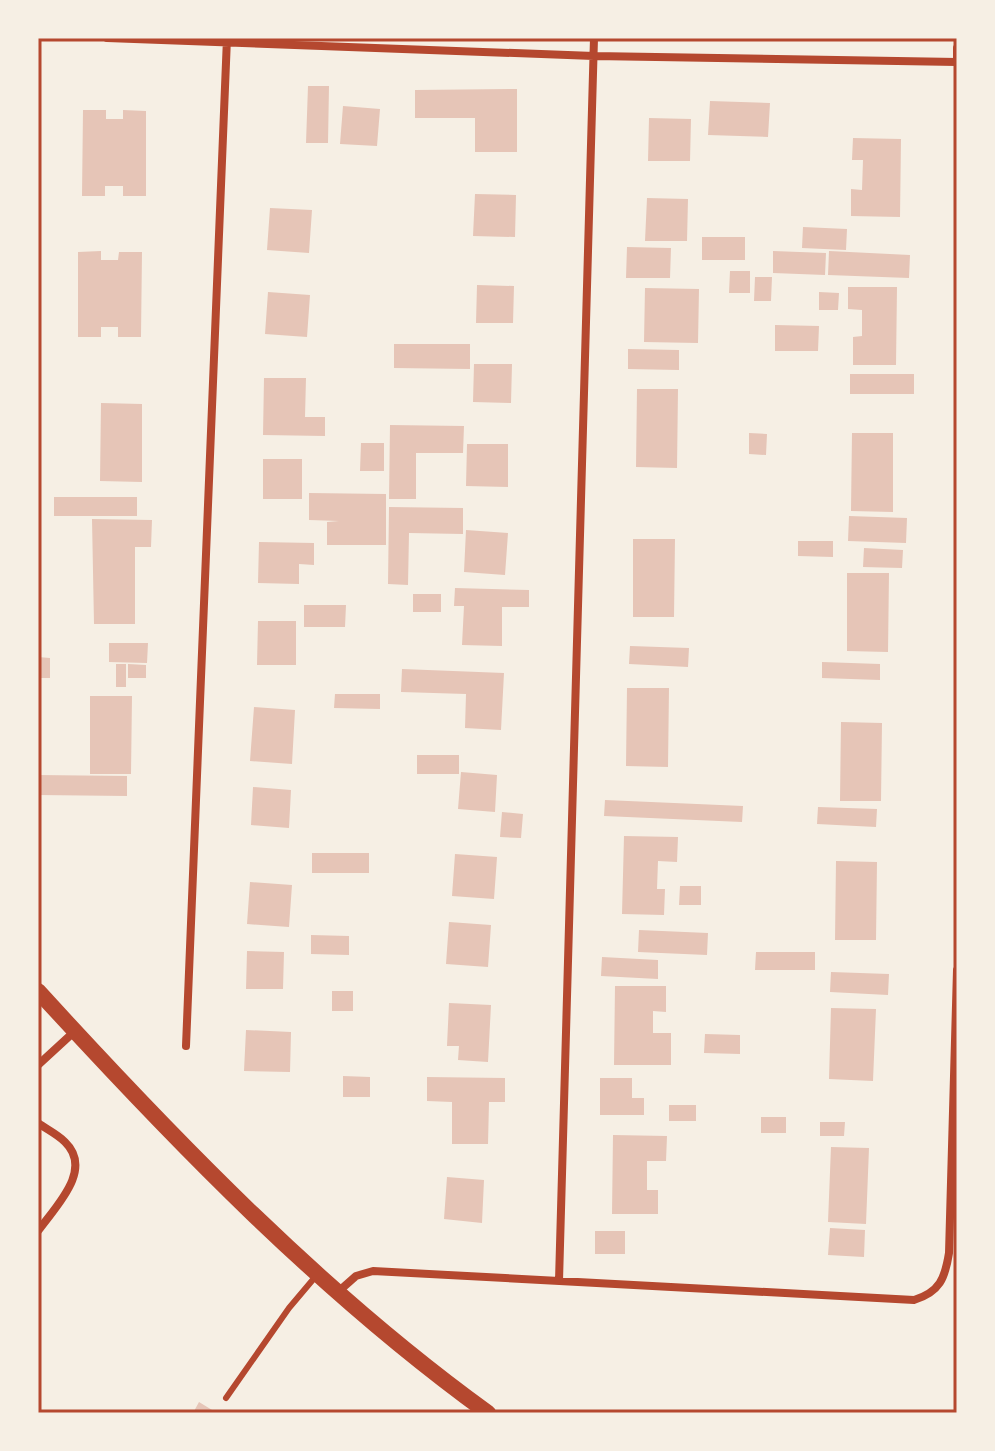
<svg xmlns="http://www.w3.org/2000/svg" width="995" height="1451" font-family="'Alegreya Sans',sans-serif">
	<rect width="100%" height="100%" fill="#f6efe4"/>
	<path fill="#e6c5b7" d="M308 86H329L328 143H306Z
		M517 89V152H475V118H415V90Z
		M710 101 770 103 768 137 708 135Z
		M343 106 380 109 377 146 340 144Z
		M83 110H106V119H123V110L146 111V196H123V186H105V196H82Z
		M649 118 691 119 690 161H648Z
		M853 138 901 139 900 217 851 216V189L862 190 863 160H852Z
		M475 194 516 195 515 237 473 236Z
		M647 198 688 199 687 241H645Z
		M270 208 312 210 309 253 267 250Z
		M803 227 847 229 846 250 802 248Z
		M702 237H745V260H702Z
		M627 247 671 248 670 278H626Z
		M101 251V260H118L119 252H142L141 337H118V327H101V337H78V252Z
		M773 251 826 253 825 275 773 273Z
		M829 251 910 255 909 278 828 275Z
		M730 271H750V293H729Z
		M755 277H772L771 301H754Z
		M477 285 514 286 513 323H476Z
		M848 287H897L896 365H853V337L862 336V310L848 309Z
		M645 288 699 289 698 343 644 342Z
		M268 292 310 295 307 337 265 334Z
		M819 292 839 293 838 310H819Z
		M775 325 819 326 818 351H775Z
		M394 344H470V369L394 368Z
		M628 349 679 350V370L628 369Z
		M474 364H512L511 403 473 402Z
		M850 374H914V394H850Z
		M264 378H306L305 417H325V436L263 435Z
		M637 389H678L677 468 636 467Z
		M101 403 142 404V482L100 481Z
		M390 425 464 426 463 453H416V499H389Z
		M749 433 767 434 766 455 749 454Z
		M852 433H893V512L851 511Z
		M361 443H384V471H360Z
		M467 444H508V487L466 486Z
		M263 459H302V499H263Z
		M309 493 386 494V545H327V522L339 521 309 520Z
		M54 497H137V516H54Z
		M389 507 463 508V534L409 533 408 585 388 584Z
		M849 516 907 518 906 543 848 541Z
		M92 519 152 520 151 547H135V624H94Z
		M466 530 508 533 505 575 464 572Z
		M633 539H675L674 617H633Z
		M798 541H833V557L798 556Z
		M259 542 314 543V565L299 564V584L258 583Z
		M864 548 903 550 902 568 863 567Z
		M847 573H889L888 652 847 651Z
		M455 588 529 590V607H502V646L462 645 464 606H454Z
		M413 594H441V612H413Z
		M304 605H346L345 627H304Z
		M258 621H296V665H257Z
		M109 643H148L147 663 109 662Z
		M630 646 689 648 688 667 629 664Z
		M38 657 50 658V678H38Z
		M822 662 880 664V680L822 678Z
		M116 664H126V687H116Z
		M128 664 146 665V678H128Z
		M402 669 504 673 501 730 465 728 466 694 401 692Z
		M627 688H669L668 767 626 766Z
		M335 694H380V709L334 708Z
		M90 696H132L131 774H90Z
		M254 707 295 710 292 764 250 761Z
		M841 722 882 723 881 801H840Z
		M417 755H459V774H417Z
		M461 772 497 775 495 812 458 809Z
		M38 775 127 776V796L38 795Z
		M253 787 291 790 289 828 251 825Z
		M605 800 743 806 742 822 604 816Z
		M818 807 877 809 876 827 817 824Z
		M502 812 523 814 521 838 500 837Z
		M624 836 678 837 677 862 658 861 657 889H665L664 915 622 914Z
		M312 853H369V873H312Z
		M455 854 497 857 494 899 452 896Z
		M836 861 877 862 876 940H835Z
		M250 882 292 885 289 927 247 924Z
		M680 886H701V905H679Z
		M449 922 491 925 488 967 446 964Z
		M639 930 708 933 707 955 638 952Z
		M311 935 349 936V955L311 954Z
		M247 951 284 952 283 989H246Z
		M756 952H815V970H755Z
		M602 957 658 960V979L601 976Z
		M831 972 889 974 888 995 830 992Z
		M615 986H666V1012L653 1011V1033H671V1065H614Z
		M332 991H353V1011H332Z
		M449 1003 491 1005 488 1062 458 1060 459 1046H447Z
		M831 1008 876 1009 873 1081 829 1079Z
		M246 1030 291 1032 290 1072 244 1071Z
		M705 1034 740 1035V1054L704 1053Z
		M343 1076 370 1077V1097H343Z
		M427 1077 505 1078V1102H489L488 1144H452V1102L427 1101Z
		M600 1078H632V1098H644V1115H600Z
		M669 1105H696V1121H669Z
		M761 1117H786V1133H761Z
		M820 1122H845L844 1136H820Z
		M613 1135 667 1136 666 1161H647V1190H658V1214H612Z
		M831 1147 869 1148 866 1224 828 1222Z
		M447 1177 484 1180 482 1223 444 1219Z
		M830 1228 865 1230 864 1257 828 1255Z
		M595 1231H625V1254H595Z
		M199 1402 217 1413H193Z"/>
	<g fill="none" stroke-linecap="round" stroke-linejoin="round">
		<path stroke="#b5482f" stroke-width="6" d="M226 1398 289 1308 316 1276"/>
		<path stroke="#b5482f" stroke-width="8" d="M107 38 594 56 957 62
			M957 62V48
			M186 1046 227 38
			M38 1065 75 1031
			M38 1123C46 1129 57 1134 65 1142 94 1170 55 1207 38 1231
			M559 1281 594 38
			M339 1291 356 1276 373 1271 914 1300C940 1292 945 1278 949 1253L957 970"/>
		<path stroke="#b5482f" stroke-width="16" d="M38 991C176 1142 322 1293 488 1413"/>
	</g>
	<rect width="995" height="1451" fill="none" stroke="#f6efe4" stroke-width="80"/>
	<rect x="40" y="40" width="915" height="1371" fill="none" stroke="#b5482f" stroke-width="3"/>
</svg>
